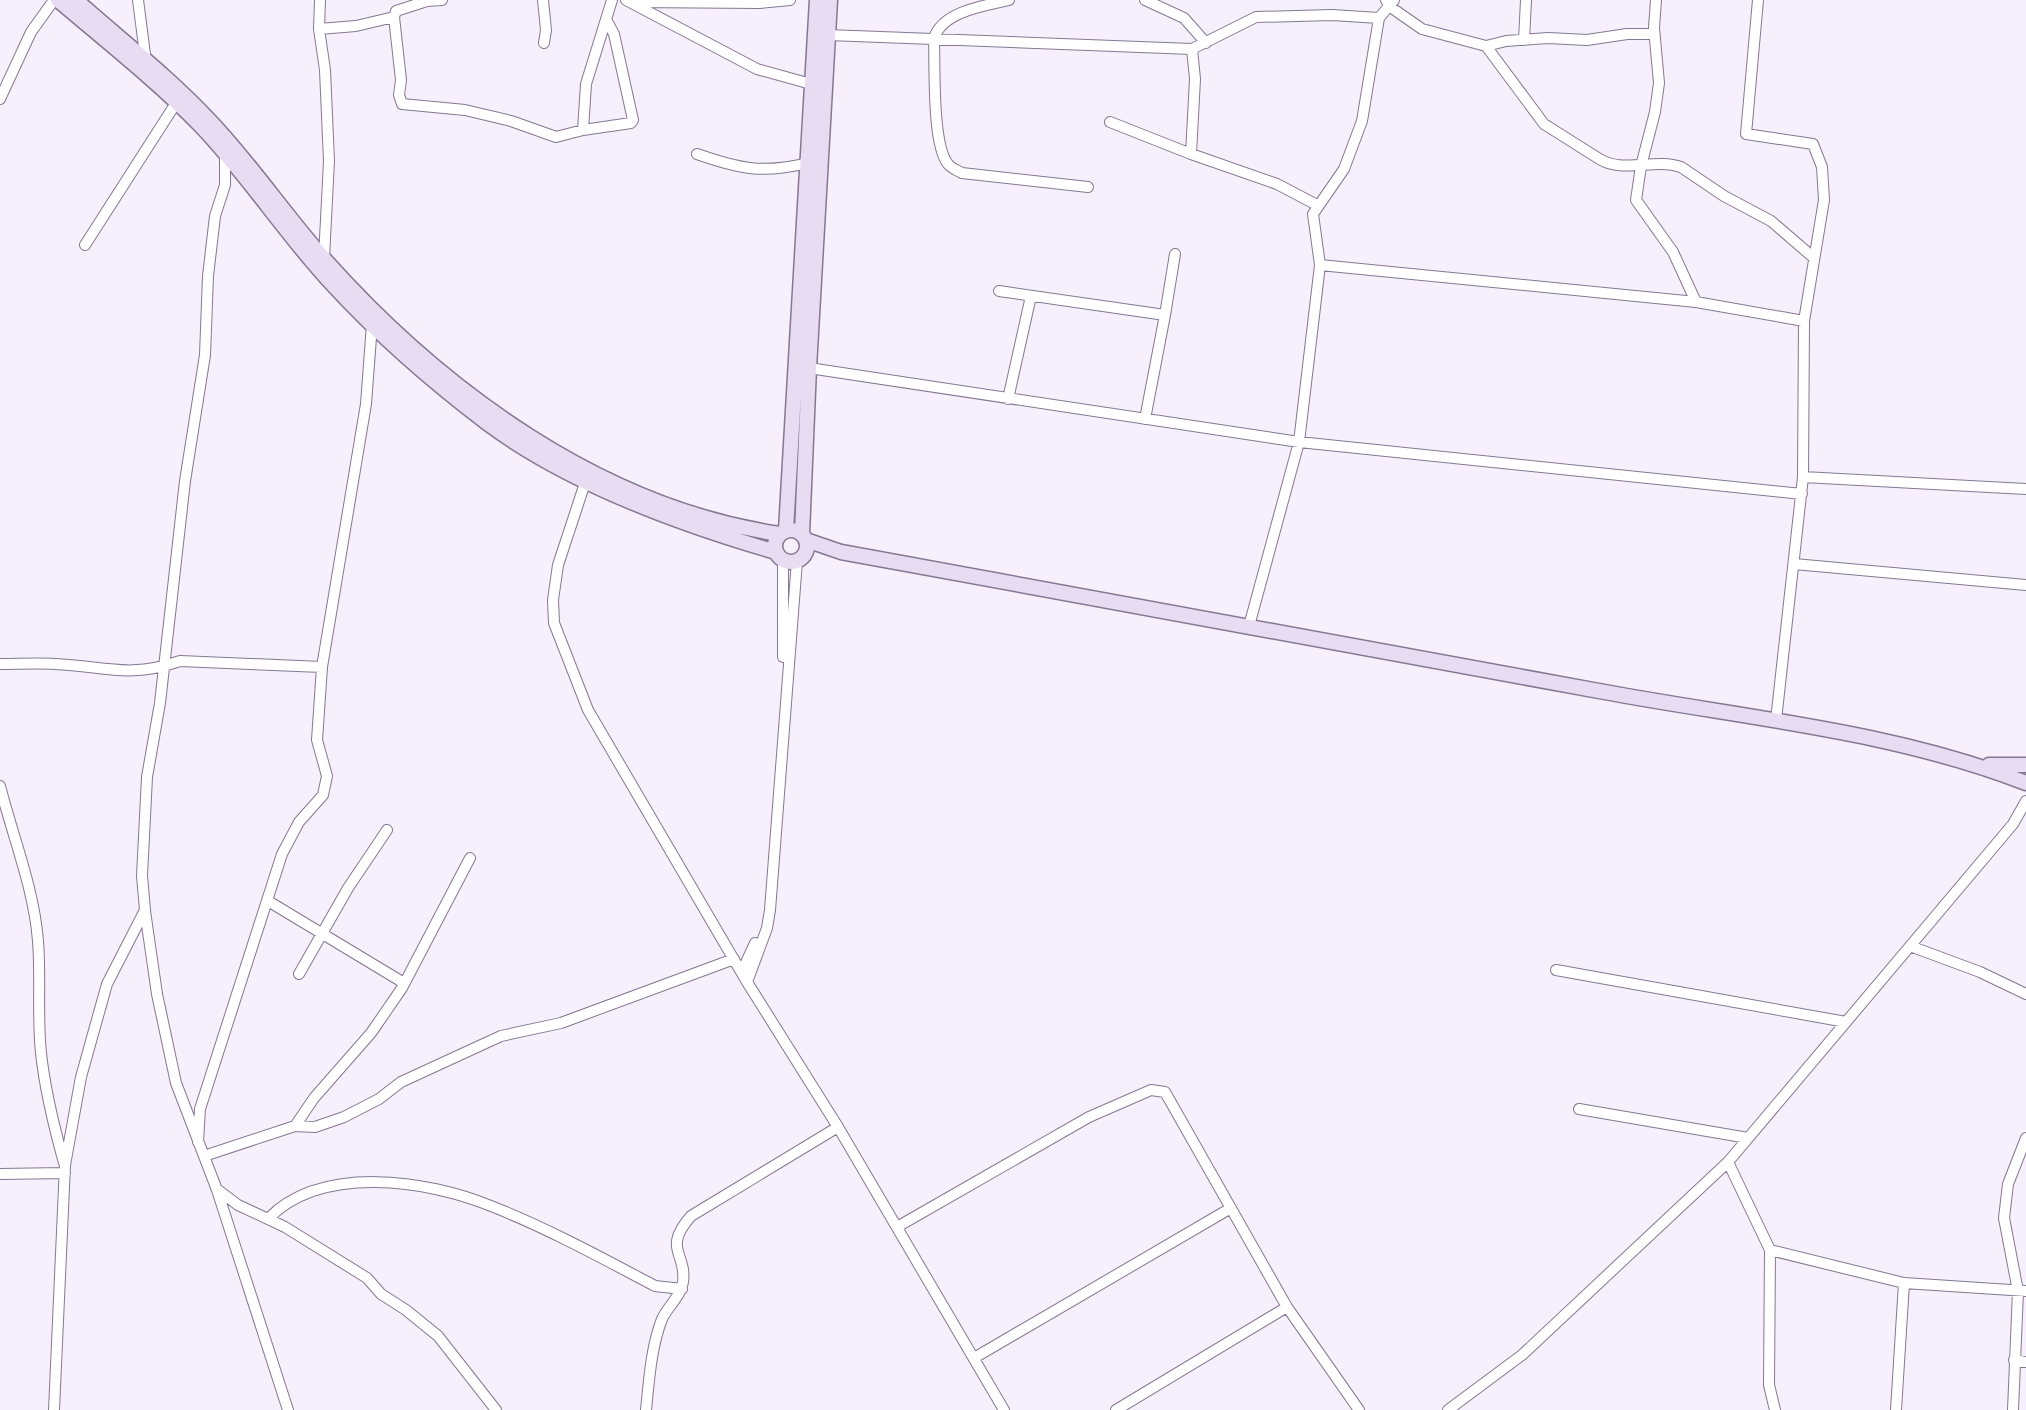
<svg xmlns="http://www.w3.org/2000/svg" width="2026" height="1410" font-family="Raleway,sans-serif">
	<rect width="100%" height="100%" fill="#f6f0fc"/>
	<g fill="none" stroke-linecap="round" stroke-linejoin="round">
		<defs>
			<path id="street" d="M138 0 146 62
				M320 0 319 29 325 70 329 161 324 258
				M543 0 546 30 544 43
				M626 0 757 69 811 84
				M1009 0C984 6 943 11 934 38 935 66 932 145 948 164 952 169 957 170 962 173L1088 187
				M1145 0 1184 18 1206 43
				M1394 0 1389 6 1422 29 1486 46 1544 124 1601 160C1626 173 1655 158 1681 167L1724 196 1771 221 1814 258
				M1656 0 1654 28 1659 83 1655 112 1641 166 1636 200 1673 252 1696 302
				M1758 0 1746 134 1813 144 1822 167 1824 200 1804 321 1803 477 1776 720
				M633 2 760 3 790 0
				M394 17 401 80 399 95 402 104 465 110 511 121 556 137 583 130 631 123 633 120 614 34 607 21
				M319 29 356 26 394 17 396 11 427 1 442 0
				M828 35 1192 49 1256 17 1332 15 1379 18
				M1524 40 1526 0
				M1486 46 1506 41 1548 38 1587 40 1627 34H1654
				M0 99 31 32 54 0
				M1110 122 1191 154 1277 184 1317 205
				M583 130 586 84 612 0
				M697 154C740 169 762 174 808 163
				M1191 154 1195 79 1192 49
				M85 245 176 103
				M1320 265 1313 214 1344 169 1362 121 1379 18 1389 6 1386 0
				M999 291 1165 315 1175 254
				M809 368 1299 442 1802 494
				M1008 399 1031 296
				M1145 419 1165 315
				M1803 477 2026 489
				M586 480 558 565 553 600 554 623 588 710 747 982 838 1127 1004 1410
				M1794 564 2026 585
				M1249 626 1299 442 1320 265 1696 302 1804 321
				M783 657V559
				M0 664C18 664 37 663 55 664 105 666 128 679 180 661L322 667
				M0 786C13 837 34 889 38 941 41 978 37 1016 41 1053 45 1091 54 1127 64 1163
				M268 901 404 983
				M145 911 157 994 176 1083 217 1190 288 1410
				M1910 946 1980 972 2026 994
				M1556 970 1846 1022
				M742 971 755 943
				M299 974 348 888 387 830
				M747 982 767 928 770 910 797 561
				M1579 1109 1748 1138
				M295 1126 315 1127 344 1117 379 1099 401 1082 501 1036 561 1023 734 959
				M198 1142 200 1109 282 854 299 822 323 795 327 776 317 740 322 667 366 404 372 324
				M204 1156 295 1126 314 1098 371 1033 402 988 470 858
				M1728 1162 1770 1250 1769 1385 1775 1410
				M0 1174 65 1173
				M218 1190 238 1205 285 1227 367 1278 381 1294 406 1310 438 1336 496 1410
				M268 1219C321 1164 428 1180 491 1206 547 1228 602 1258 655 1286L682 1289
				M897 1227 1089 1117 1151 1090 1165 1092 1287 1307 1359 1410
				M1770 1250 1904 1283 2026 1291
				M974 1358 1231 1208
				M2014 1360 2026 1362
				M54 1410 65 1165 81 1077 107 984 145 910 142 876 147 777 160 703 185 481 205 355 208 276 215 216 225 185V153
				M646 1410C649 1381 651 1347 662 1319 668 1306 681 1296 683 1282 687 1253 662 1249 691 1216L838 1127
				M1116 1410 1287 1307
				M1448 1410 1522 1355 1728 1162 2013 824 2026 801
				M1896 1410 1904 1283
				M2013 1410 2018 1291 2004 1218 2008 1184 2026 1138"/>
			<path id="secondary" d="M58 0C106 41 157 81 201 126 249 176 286 235 333 285 379 335 433 382 487 423 569 484 679 524 776 552
				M76 0C121 40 169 77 210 121 251 164 285 215 325 260 442 391 602 508 780 534
				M786 530 817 0
				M775 546a16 16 0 1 1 32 0a16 16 0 1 1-32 0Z
				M802 534 809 368 830 0
				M806 540 841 552C1094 598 1347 644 1599 691 1743 718 1889 730 2026 783
				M1989 765H2026"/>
		</defs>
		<use href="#street" stroke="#857792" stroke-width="12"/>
		<use href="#secondary" stroke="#857792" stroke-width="17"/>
		<use href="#street" stroke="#fff" stroke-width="10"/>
		<use href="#secondary" stroke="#e7dcf1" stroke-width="14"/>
	</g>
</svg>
